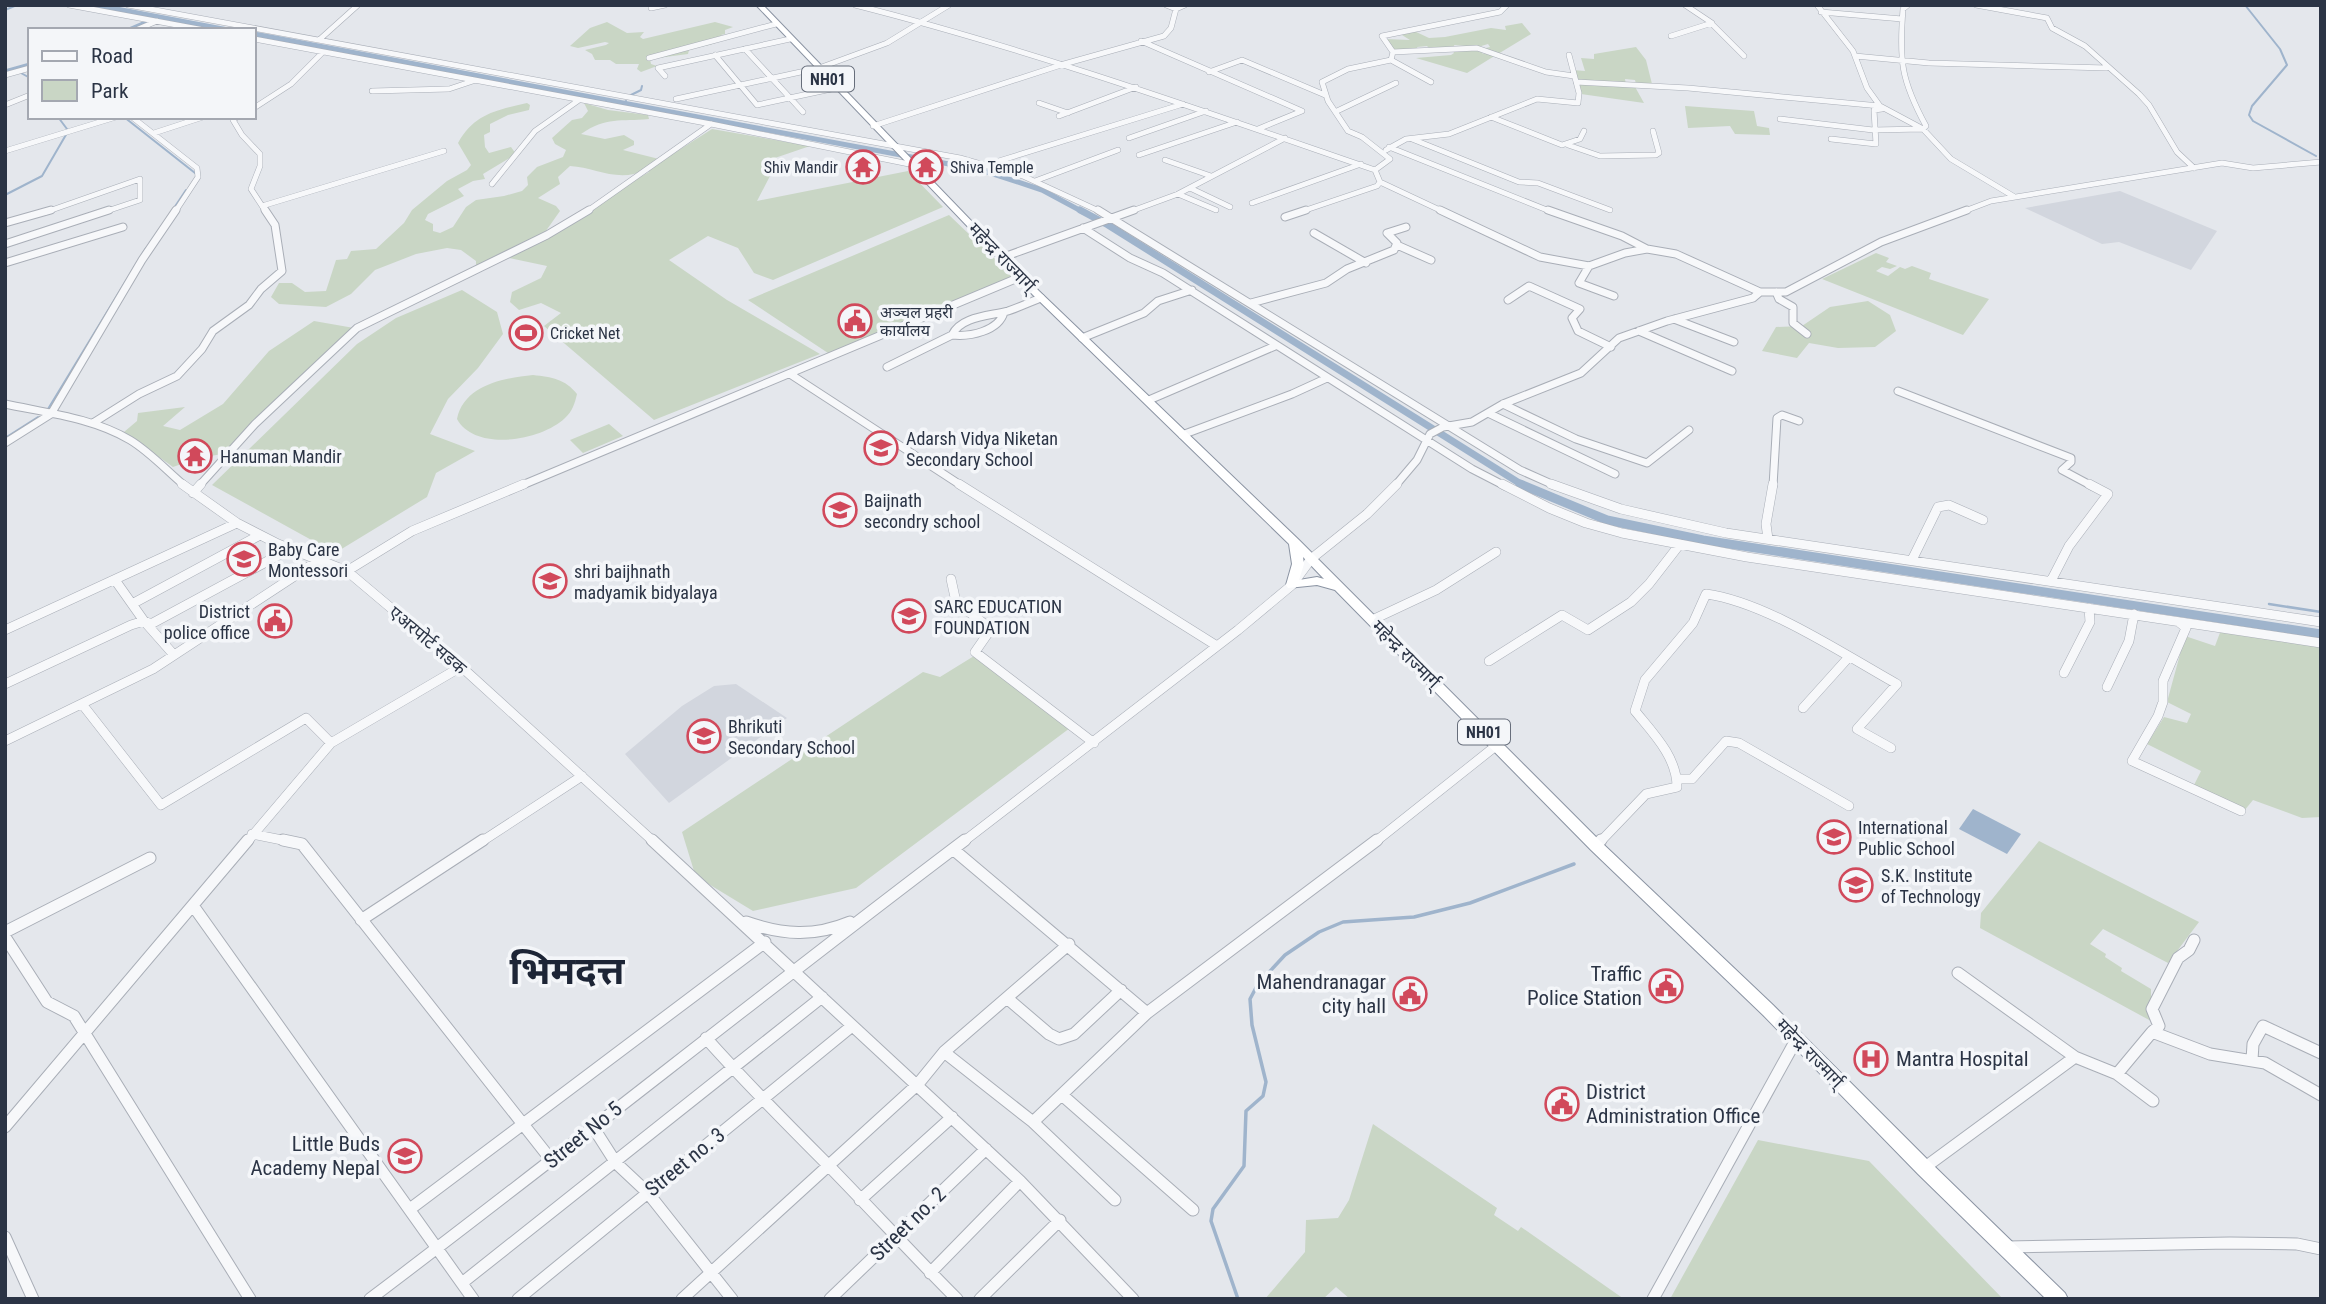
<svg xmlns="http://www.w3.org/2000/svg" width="2326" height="1304" font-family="'Roboto Condensed','Noto Sans Devanagari',sans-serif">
	<rect width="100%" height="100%" fill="#e4e7ec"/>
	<path fill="#d2d6de" d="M2120 191 2217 231 2191 270 2119 242 2102 244 2025 208Z
		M736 684 787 718 669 803 625 754 682 706 714 686Z"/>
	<path fill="#c9d6c5" d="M607 22 627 33 644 32 640 37 643 39 715 22 733 27 725 30V34L721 35 723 38C713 47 701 45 689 50L688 54 650 59 651 64 657 66 641 72 637 69 639 64H616L610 60H595L592 54 585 50 606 45 609 43 605 42 578 48 570 46 590 28Z
		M1522 23 1531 34 1498 54 1482 49 1490 47 1488 44 1478 47 1454 45 1455 48 1485 51 1482 54 1488 52 1496 55 1467 73 1416 58 1451 55 1454 53 1451 48 1430 49 1427 46 1417 47 1418 50 1394 51 1385 39 1410 40 1397 32 1412 30 1429 38 1445 37 1491 28 1506 30 1505 26Z
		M1636 47 1646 60 1652 84H1636L1635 80 1625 79 1626 85H1634L1644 103 1581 94 1573 70 1585 71 1581 58 1594 59V54Z
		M527 103 530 105 529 110 508 115 490 124V132L484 135 485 147 489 153 511 147 516 154 483 174 485 179 473 181 458 189 464 196 428 214 425 220 433 224V231L440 233 453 227 466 207 476 200 504 196 522 191 528 185 527 177 537 167 563 157 566 150 555 144 552 138 572 120 582 118 588 111 584 103 608 110 648 115 649 119C620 122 607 116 581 134L605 139 624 135 634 141V145L623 150 659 159C651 163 642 172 634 174 611 179 592 167 570 166L558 177 560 184 538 198 556 206 560 211 543 235 476 266V261L461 250 447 248 416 254 375 270 351 294 326 307 279 304 271 297 279 283H292L305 292 326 291 336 260 347 259 351 251 376 249 404 223 412 210 447 181 467 170 471 165 458 143C474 114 496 110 527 103Z
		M1685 106 1754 111 1757 126 1769 128 1770 135 1735 134 1730 126 1688 128Z
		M712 129 810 146 772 159 770 176 757 201 908 171 943 207 773 280 754 273 738 248 708 236 669 260 727 300 820 354 654 420 544 326 561 313 541 303 519 310 510 302 512 292 541 278 547 266 504 257 649 172V169Z
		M949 215 1015 278 828 353 748 300Z
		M1876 253 1889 258 1886 262 1897 266 1890 269 1882 267 1876 271 1888 276 1900 267 1905 269 1912 266 1931 273 1929 279 1989 299 1963 335 1822 279Z
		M462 290 497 312 503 334 478 368 448 399 430 434 475 451 436 473 427 497 335 553 212 485 357 344 396 318Z
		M1868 301 1890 315 1896 331 1875 347 1838 348 1809 343 1797 358 1762 351 1776 327 1802 326 1830 307Z
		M314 321 354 328 319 359 228 453 199 458 173 467 124 432 137 421 138 413 185 407 163 426 180 430 223 404 269 351Z
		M533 375C552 377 565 379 577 394 575 403 572 412 565 418 541 441 475 452 457 419 464 385 504 378 533 375Z
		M609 424 623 436 583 453 570 440Z
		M2221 630 2321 644V817L2302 818 2253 800 2244 811 2193 787 2201 771 2147 744 2164 717 2187 723 2191 714 2167 702 2185 636 2215 646Z
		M974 656 1070 728 856 888 753 911 702 880 694 871 682 832 923 672 940 677Z
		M2039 841 2199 922 2168 963 2103 929 2090 944 2106 954 2105 957 2122 968 2121 971 2151 989V1021L1980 928 1981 913Z
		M1373 1124 1497 1208 1494 1215 1518 1231 1521 1227 1624 1299H1350L1336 1287 1323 1299H1265L1305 1252 1306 1220 1338 1218 1349 1200Z
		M1758 1140 1869 1161 2003 1299H1670Z"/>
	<path fill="#9fb4cc" d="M1973 809 2021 834 2007 854 1959 829Z"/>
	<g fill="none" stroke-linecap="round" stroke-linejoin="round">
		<path stroke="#9fb4cc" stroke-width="2" d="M2245 5 2280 49 2287 65 2252 106 2249 115 2253 121 2316 156
			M5 10 17 5
			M21 73 30 78
			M629 96 641 90 642 86
			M623 104 626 101
			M58 117 67 129
			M124 117 195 173
			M5 195 42 176 67 133
			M174 208 186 190
			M48 409 146 248
			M5 438 38 417"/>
		<path stroke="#9fb4cc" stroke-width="2.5" d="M2269 604 2321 612"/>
		<path stroke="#9fb4cc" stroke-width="3.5" d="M1238 1299 1211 1221 1213 1209 1244 1166 1246 1111 1263 1096 1266 1082 1252 1025 1250 999 1258 984 1285 955 1319 932 1343 922 1414 917 1470 903 1574 864"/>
		<path stroke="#9fb4cc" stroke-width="5" d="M95 5 228 30
			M129 30 150 21
			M254 34 981 170 1042 190 1083 212
			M5 72 30 65"/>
		<path stroke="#9fb4cc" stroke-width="7" d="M1080 210 1108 225 1524 486"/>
		<path stroke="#9fb4cc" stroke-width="9" d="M1520 484 1607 520 1703 540 2321 634"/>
		<defs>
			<path id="minor-far3" d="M69 5 204 30
				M128 5 960 158 1023 176 1101 212
				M855 5C1032 50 1203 111 1375 170
				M1166 5 1176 9
				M1817 5 1853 51 1867 88 1880 106 1923 129 1951 159 2013 196
				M1976 5 2047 18 2052 28 2085 46 2139 94 2149 105 2177 152 2194 168
				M651 8 665 5
				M1821 12 1902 19
				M1712 24 1744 56
				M136 30 157 21
				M1671 36 1712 23 1685 5
				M254 39 711 124 914 165
				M319 40 358 5
				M1141 41 1302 111 1258 129
				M745 49 803 112
				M1393 52 1477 48 1546 72 1574 76
				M715 55 757 105 836 88
				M1855 56 1929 63 2107 68
				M649 58 776 24
				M1391 60 1431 82
				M1209 72 1242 60 1325 95
				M5 75 30 68
				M665 76 658 68 790 39
				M1576 82 1688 88 1880 106
				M372 91 449 89 473 81
				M676 99 819 68 887 43 949 5
				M1039 103 1068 113
				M5 105 30 95
				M254 108 291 84 322 53
				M1337 111 1396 83
				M1059 116 1136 87
				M132 117 197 168 198 177 175 212
				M237 117 233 120 242 135 260 154V166L251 189 266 212
				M1491 117 1562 145 1580 139 1584 131
				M1780 119 1873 130 1923 129 1926 126C1901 80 1899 61 1903 9L1908 5
				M873 126 1064 64 1164 36 1171 28 1176 9 1185 5
				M154 133 203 117
				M1129 138 1206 111
				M1412 139 1519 182 1538 183 1610 210
				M1831 139 1876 144 1874 110 1882 109
				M1568 145 1600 156 1656 155 1659 153 1653 131
				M1389 147 1552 212
				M1386 150 1406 139 1449 134 1537 99 1578 103 1579 93 1569 55
				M5 151 116 117
				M1139 155 1237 122
				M1165 160 1211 176
				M989 164 1183 104
				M1035 181 1118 150
				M492 184 535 131 579 100
				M1190 188 1230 207
				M1178 194 1216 210
				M1252 203 1361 164
				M262 206 444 151
				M46 212 140 179V200L104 212
				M586 212 711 124
				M1129 212 1178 194 1285 138
				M1300 212 1377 186 1380 182
				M1444 212 1380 182 1375 170 1390 159 1362 137 1348 131 1328 101 1322 82 1348 69 1391 60 1393 52 1382 36 1500 12 1507 5
				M1962 212 1991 201 2222 163 2253 168 2321 162"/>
			<path id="minor-far2" d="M1098 210 1520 470 1556 486
				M1440 210 1540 257 1589 266 1625 253 1647 249 1676 254 1760 292
				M1548 210 1622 236 1647 249
				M1285 217 1306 210
				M5 223 51 210
				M1083 228 1130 258 1163 273 1472 469 1505 486
				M1314 233 1366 263
				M5 244 109 210
				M1397 245 1431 260
				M1001 258 1134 210
				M5 263 123 227
				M1589 266 1579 283 1614 296
				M1776 292 1779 299 1793 307V323L1807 334
				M1508 300 1529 286 1580 309 1572 318 1578 331 1611 347
				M1251 303 1326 283 1347 269 1394 250 1397 243 1387 233 1406 227
				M1674 319 1734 342
				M1639 331 1732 371
				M952 335C970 337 999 331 1004 312
				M1082 338 1144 313 1158 301 1192 290
				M887 367 952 335C961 316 990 316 1008 311 1020 307 1030 302 1041 298
				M790 374 962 486
				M1898 391 2071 458V462L2062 470 2092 486
				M1149 400 1275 346
				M5 404C47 413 93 418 130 440 150 452 167 471 185 486
				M1503 404 1576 439 1647 463 1689 430
				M1488 413 1615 474
				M93 423 139 394 177 376 202 349 213 331 249 305 261 289 282 271 275 225 265 210
				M1182 435 1292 394 1327 378
				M5 443 51 414 142 260 176 210
				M199 486 255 424 357 328 547 235 589 210
				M520 486 1020 277
				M1395 486 1417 460 1430 434 1443 427 1472 422 1503 404 1581 373 1619 338 1667 321 1753 298 1760 292H1786L1881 242 1967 210
				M1773 486 1777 418 1782 415 1799 421"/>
			<path id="minor-far1" d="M182 484 237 523 278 544 347 571 467 672 654 842
				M959 484 1217 646
				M1502 484 1549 508 1586 523 1622 533 1747 557 2321 643
				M1551 484 1621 509 1726 533 2321 622
				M193 493 201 484
				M1768 539 1766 524 1773 484
				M1912 560 1938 507 1949 505 1983 520
				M347 571 412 531 524 484
				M951 579 956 602 991 629 975 652 1094 743
				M115 580 144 621 174 655
				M2051 581 2069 546 2108 494 2089 484
				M132 604 260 535
				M1372 620 1436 590 1496 552
				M2179 622 2186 628 2163 681V702L2158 716 2132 761 2241 811
				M5 630 237 523
				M1489 661 1562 615 1588 630 1631 602 1649 584 1680 544
				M2064 673 2090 622 2089 608
				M5 684 131 625 144 621 151 624 292 548
				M2107 687 2129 641 2134 614
				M82 704 161 805 306 718 331 743
				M1803 708 1848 658
				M5 741 153 669 319 560
				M1678 779H1692L1726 741 1739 743 1849 806
				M252 834 292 842
				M247 842 331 743 459 668
				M481 842 582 776
				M963 842 1238 630 1292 585 1311 559 1367 514 1397 484
				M1375 842 1497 745
				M1600 842 1646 794 1677 787C1677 757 1653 733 1635 711L1645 680 1693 623 1706 594C1766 602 1843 654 1897 684L1857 729 1891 748"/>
			<path id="minor" d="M283 840 302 844 552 1161
				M652 840 1020 1181 1133 1299
				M1596 846 1601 840
				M954 850 1147 1013 1377 840
				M194 907 473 1299
				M361 920 483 840
				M746 922C783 935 814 937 850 922
				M5 932 150 858
				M5 937 47 1002 74 1016 250 1299
				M1958 973 2075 1057 2117 1074 2153 1101
				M1007 998 1049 1034 1059 1039 1074 1034 1121 990
				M2152 1032 2159 1026 2152 1009 2178 958 2189 950 2194 940
				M706 1038C745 1082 786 1123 828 1165 871 1209 913 1255 957 1299
				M944 1052 1033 1122 1147 1013
				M2252 1060 2253 1044 2263 1026 2321 1053
				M2117 1074 2152 1032 2210 1054 2265 1063 2321 1095
				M1062 1095 1193 1210
				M1033 1122 1115 1200
				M5 1127 248 840
				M593 1127 616 1163 648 1193 732 1299
				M1924 1168 2075 1057
				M860 1200 952 1117
				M410 1209 765 942
				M5 1237 33 1299
				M2007 1247 2230 1243 2297 1244 2321 1249
				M930 1273 1020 1181
				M462 1283 822 997
				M370 1299C570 1148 765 991 965 840
				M518 1299 852 1026
				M682 1299 918 1084 944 1052 1069 944
				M830 1299 986 1149
				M980 1299 1060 1220
				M1653 1299 1796 1040"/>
			<path id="highway" d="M756 5H763L1039 291 1299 540 1601 842 1773 1005 1930 1162 2065 1293 2068 1299H2046L1918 1174 1763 1015 1591 850 1335 590 1317 585 1288 588 1286 585 1292 564 1289 544 1033 295ZM1303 557 1324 579 1317 577 1299 580 1304 564Z"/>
		</defs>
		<use href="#minor-far3" stroke="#a9aeb7" stroke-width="6"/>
		<use href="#minor-far2" stroke="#a9aeb7" stroke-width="9"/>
		<use href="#minor-far1" stroke="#a9aeb7" stroke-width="10"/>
		<use href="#minor" stroke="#a9aeb7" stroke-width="13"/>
		<use href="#highway" stroke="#8b94a3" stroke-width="2"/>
		<use href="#minor-far3" stroke="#f7f8fa" stroke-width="5"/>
		<use href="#minor-far2" stroke="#f7f8fa" stroke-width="7"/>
		<use href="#minor-far1" stroke="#f7f8fa" stroke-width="9"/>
		<use href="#minor" stroke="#f7f8fa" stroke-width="11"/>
		<use href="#highway" fill="#fff" fill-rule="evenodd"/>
	</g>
	<defs>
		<symbol id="temple-ring" viewBox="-11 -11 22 22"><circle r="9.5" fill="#f4f6f9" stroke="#d1495b" stroke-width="1.5"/><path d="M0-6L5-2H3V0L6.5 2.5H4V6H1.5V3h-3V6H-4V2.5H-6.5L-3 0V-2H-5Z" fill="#d1495b"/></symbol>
		<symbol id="civic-ring" viewBox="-11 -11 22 22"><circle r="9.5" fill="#f4f6f9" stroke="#d1495b" stroke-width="1.5"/><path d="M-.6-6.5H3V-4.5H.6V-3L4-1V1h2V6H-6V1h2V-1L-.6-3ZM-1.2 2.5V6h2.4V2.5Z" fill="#d1495b"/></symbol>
		<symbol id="stadium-ring" viewBox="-11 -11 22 22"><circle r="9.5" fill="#f4f6f9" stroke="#d1495b" stroke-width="1.5"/><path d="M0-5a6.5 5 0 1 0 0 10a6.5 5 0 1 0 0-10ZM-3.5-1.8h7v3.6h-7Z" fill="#d1495b"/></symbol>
		<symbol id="school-ring" viewBox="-11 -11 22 22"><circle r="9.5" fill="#f4f6f9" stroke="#d1495b" stroke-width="1.5"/><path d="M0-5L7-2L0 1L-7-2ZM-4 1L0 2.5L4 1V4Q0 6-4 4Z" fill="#d1495b"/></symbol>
		<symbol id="university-ring" viewBox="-11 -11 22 22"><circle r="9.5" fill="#f4f6f9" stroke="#d1495b" stroke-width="1.5"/><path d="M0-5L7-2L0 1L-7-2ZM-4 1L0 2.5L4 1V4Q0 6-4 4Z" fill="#d1495b"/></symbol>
		<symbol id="hospital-ring" viewBox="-11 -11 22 22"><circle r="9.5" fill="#f4f6f9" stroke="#d1495b" stroke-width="1.5"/><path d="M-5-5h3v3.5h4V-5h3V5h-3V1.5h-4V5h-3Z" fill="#d1495b"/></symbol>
	</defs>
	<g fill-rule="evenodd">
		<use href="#temple-ring" x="844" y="148" width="38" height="38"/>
		<use href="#temple-ring" x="907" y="148" width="38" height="38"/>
		<use href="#civic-ring" x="836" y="302" width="38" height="38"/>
		<use href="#stadium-ring" x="507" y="314" width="38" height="38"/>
		<use href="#school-ring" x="862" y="429" width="38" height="38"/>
		<use href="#temple-ring" x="176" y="437" width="38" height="38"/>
		<use href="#school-ring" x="821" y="491" width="38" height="38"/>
		<use href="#school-ring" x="225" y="540" width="38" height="38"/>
		<use href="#school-ring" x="531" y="562" width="38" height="38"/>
		<use href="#school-ring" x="890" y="597" width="38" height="38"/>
		<use href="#civic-ring" x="256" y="602" width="38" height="38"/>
		<use href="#school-ring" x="685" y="717" width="38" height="38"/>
		<use href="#school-ring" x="1815" y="818" width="38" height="38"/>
		<use href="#university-ring" x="1837" y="866" width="38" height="38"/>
		<use href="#civic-ring" x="1647" y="967" width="38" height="38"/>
		<use href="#civic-ring" x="1391" y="975" width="38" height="38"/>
		<use href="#hospital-ring" x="1852" y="1040" width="38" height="38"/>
		<use href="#civic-ring" x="1543" y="1085" width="38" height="38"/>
		<use href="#school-ring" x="386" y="1137" width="38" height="38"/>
	</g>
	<g text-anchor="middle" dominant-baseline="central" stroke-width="7" stroke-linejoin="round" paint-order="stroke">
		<g fill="#f4f6f9" stroke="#676e7b" stroke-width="2">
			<rect x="802" y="66.5" width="52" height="25" rx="5"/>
			<rect x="1458" y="719.5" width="52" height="25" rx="5"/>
		</g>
		<g font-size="16" font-weight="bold" fill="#2b3445">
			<text x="828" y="79">NH01</text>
			<text x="1484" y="732">NH01</text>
		</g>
		<g font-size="16" fill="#2b3445" stroke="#f4f6f9" text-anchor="start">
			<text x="838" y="167" text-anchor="end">Shiv Mandir</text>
			<text x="950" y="167">Shiva Temple</text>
			<text x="880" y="312">अञ्चल प्रहरी<tspan x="880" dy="18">कार्यालय</tspan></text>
			<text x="550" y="333">Cricket Net</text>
		</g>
		<g font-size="18" fill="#2b3445" stroke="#f4f6f9">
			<text transform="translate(1002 257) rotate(46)">महेन्द्र राज्मार्ग्</text>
			<text transform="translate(428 640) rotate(40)">एअरपोर्ट सडक</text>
			<text transform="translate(1406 654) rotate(45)">महेन्द्र राज्मार्ग्</text>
			<text transform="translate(1810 1053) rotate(46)">महेन्द्र राज्मार्ग्</text>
		</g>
		<g font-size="18" fill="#2b3445" stroke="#f4f6f9" text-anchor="start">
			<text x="906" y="438">Adarsh Vidya Niketan<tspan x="906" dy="21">Secondary School</tspan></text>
			<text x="220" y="456">Hanuman Mandir</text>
			<text x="864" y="500">Baijnath<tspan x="864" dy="21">secondry school</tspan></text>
			<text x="268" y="549">Baby Care<tspan x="268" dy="21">Montessori</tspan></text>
			<text x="574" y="571">shri baijhnath<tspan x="574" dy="21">madyamik bidyalaya</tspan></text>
			<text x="934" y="606">SARC EDUCATION<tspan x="934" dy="21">FOUNDATION</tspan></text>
			<text x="250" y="611" text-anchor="end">District<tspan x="250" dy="21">police office</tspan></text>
			<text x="728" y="726">Bhrikuti<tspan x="728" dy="21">Secondary School</tspan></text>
			<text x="1858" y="827">International<tspan x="1858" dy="21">Public School</tspan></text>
			<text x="1881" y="875">S.K. Institute<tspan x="1881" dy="21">of Technology</tspan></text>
		</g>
		<g font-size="21" fill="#2b3445" stroke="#f4f6f9" text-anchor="end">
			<text x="1642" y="974">Traffic<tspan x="1642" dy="24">Police Station</tspan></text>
			<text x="1386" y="982">Mahendranagar<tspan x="1386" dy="24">city hall</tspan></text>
			<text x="1896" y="1059" text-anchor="start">Mantra Hospital</text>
			<text x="1586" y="1092" text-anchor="start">District<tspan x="1586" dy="24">Administration Office</tspan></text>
			<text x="380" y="1144">Little Buds<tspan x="380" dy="24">Academy Nepal</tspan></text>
		</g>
		<g font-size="21" fill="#2b3445" stroke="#f4f6f9">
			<text transform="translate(583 1135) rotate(-39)">Street No 5</text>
			<text transform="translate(685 1162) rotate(-39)">Street no. 3</text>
			<text transform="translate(908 1224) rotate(-44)">Street no. 2</text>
		</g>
		<g font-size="38" font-weight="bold" fill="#1d2536" stroke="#f4f6f9">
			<text x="567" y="971">भिमदत्त</text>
		</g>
	</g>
	<rect width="2326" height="1304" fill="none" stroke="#2b3445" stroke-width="14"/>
	<rect x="28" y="28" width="228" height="91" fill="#f4f6f9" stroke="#a4a8b1" stroke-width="2"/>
	<rect x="42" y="51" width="35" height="10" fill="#f7f8fa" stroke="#a4a8b1" stroke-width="2"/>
	<text x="91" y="63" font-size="21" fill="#2b3445">Road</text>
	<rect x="42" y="80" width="35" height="21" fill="#c9d6c5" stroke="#a4a8b1" stroke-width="2"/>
	<text x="91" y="98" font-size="21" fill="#2b3445">Park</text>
</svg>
